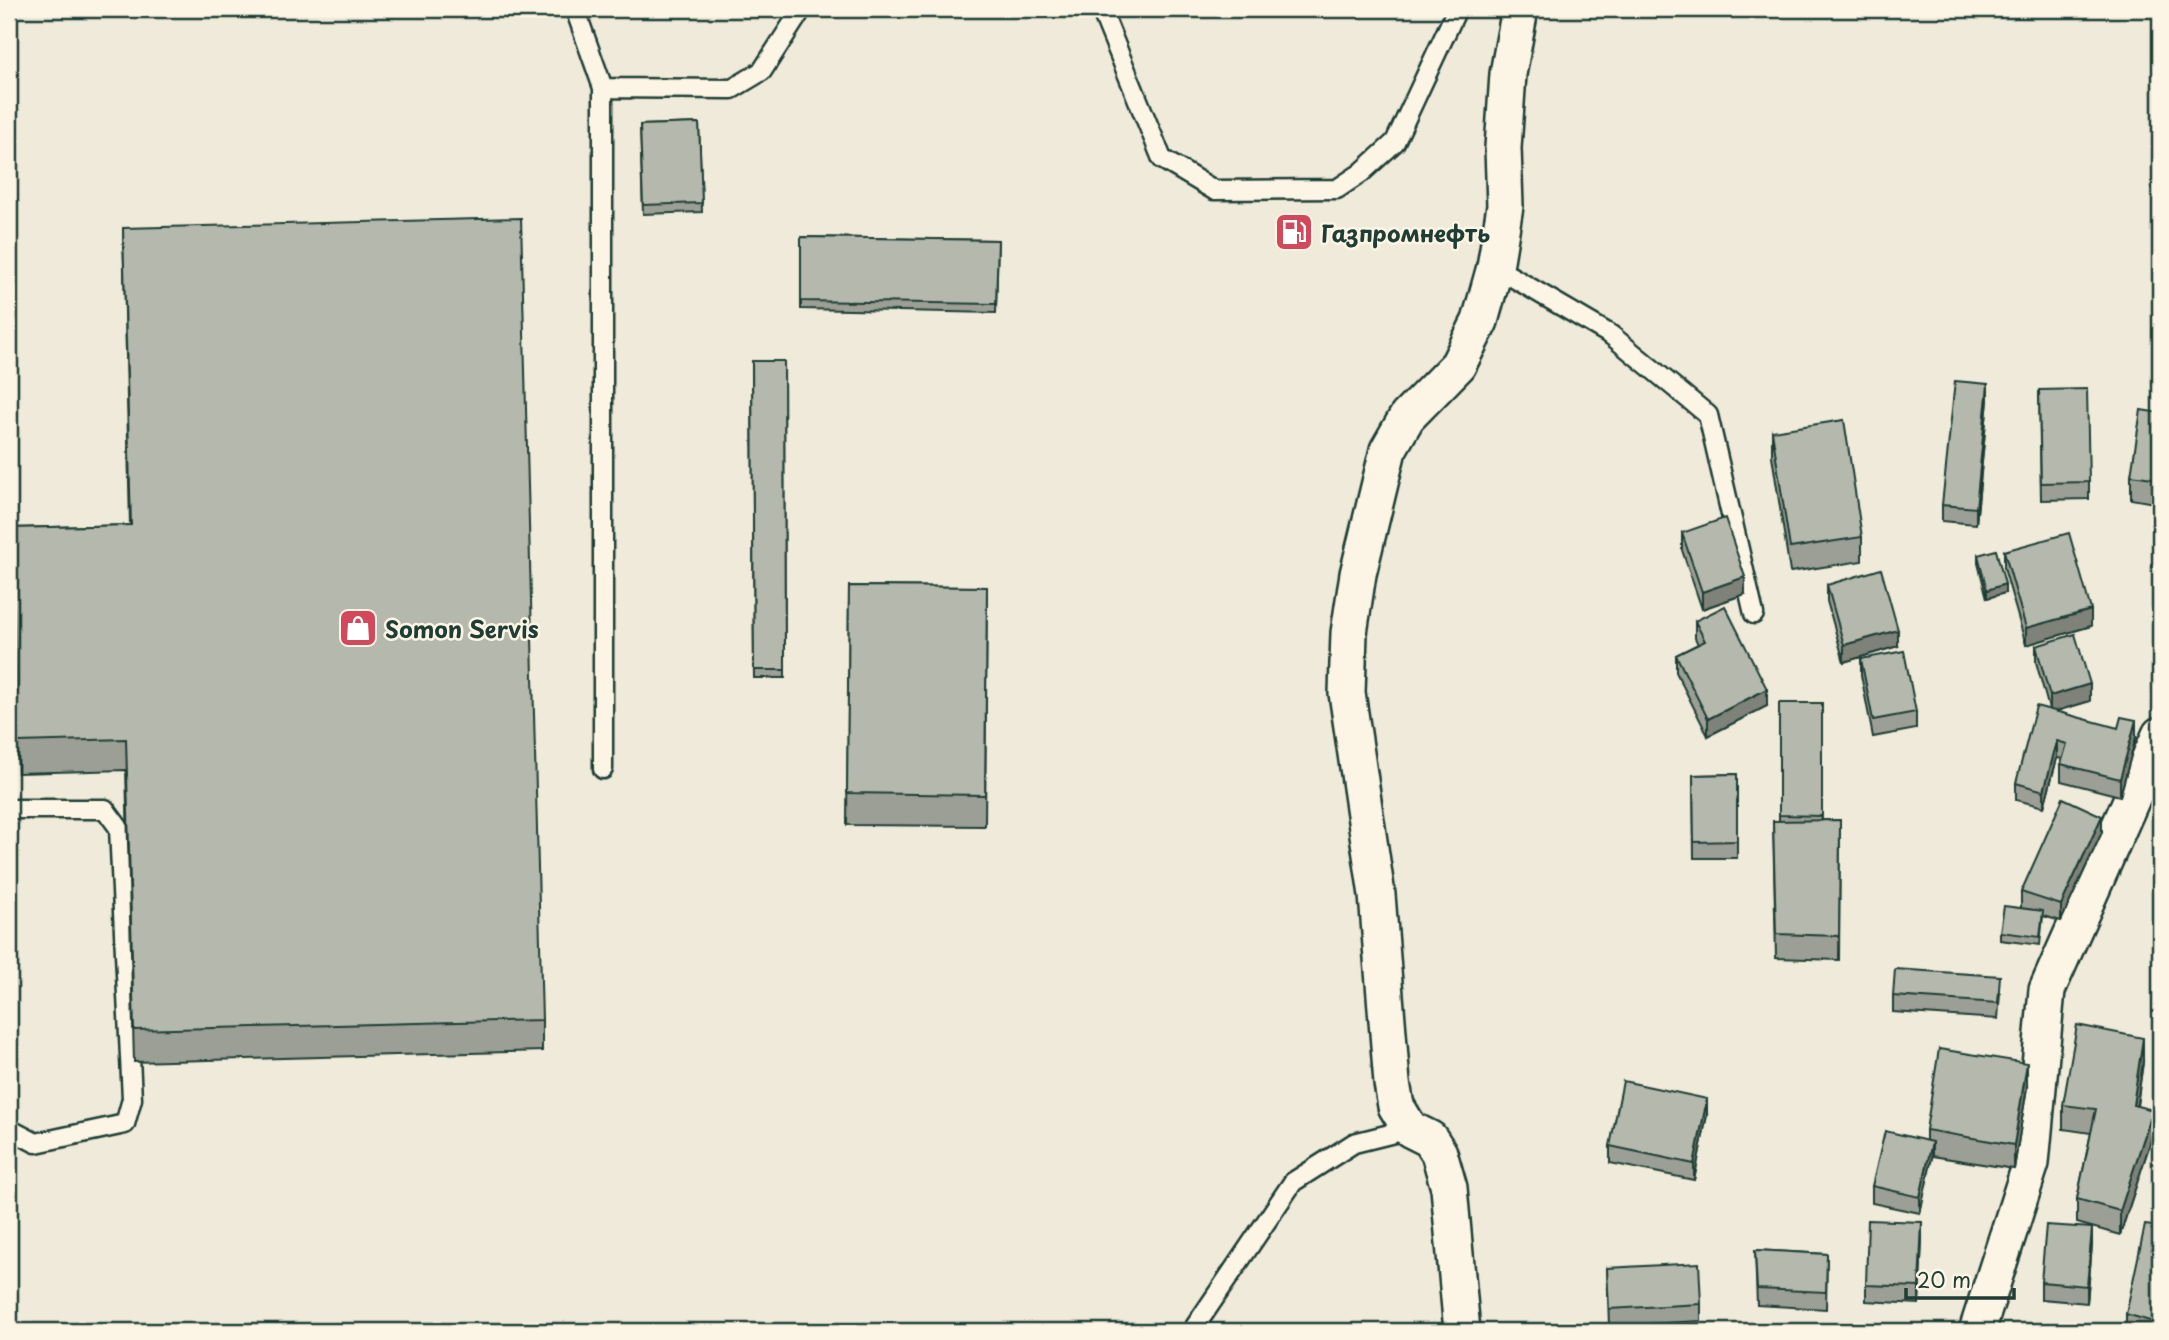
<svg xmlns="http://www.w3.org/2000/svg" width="2169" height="1340" font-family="'Playpen Sans',sans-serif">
	<rect width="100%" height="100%" fill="#efeada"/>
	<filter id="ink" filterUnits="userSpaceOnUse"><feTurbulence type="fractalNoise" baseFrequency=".0143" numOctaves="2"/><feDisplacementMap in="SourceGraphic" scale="14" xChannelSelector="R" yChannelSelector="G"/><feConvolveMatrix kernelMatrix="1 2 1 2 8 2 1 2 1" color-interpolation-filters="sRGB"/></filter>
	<g filter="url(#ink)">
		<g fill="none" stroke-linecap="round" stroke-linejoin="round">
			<defs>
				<path id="lane" d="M575 9 603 88V769
					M1101 9 1162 159 1214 190 1337 189 1361 173 1395 142 1457 9
					M603 88 732 89 762 71 802 9
					M1495 267 1611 335 1708 415 1754 614
					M9 809H105L119 828 132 1099 125 1124 36 1143 9 1129
					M1192 1331 1293 1182 1354 1143 1410 1129"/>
				<path id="street" d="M1462 1331 1449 1188 1439 1153 1430 1139 1410 1129 1396 1106 1392 1083 1377 895 1347 693 1349 633 1358 574 1388 450 1407 417 1458 365 1480 321 1495 267 1505 206 1503 148 1508 74 1520 9
					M1977 1331 2031 1163 2047 990 2160 735"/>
			</defs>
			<use href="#lane" stroke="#1f3d34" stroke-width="23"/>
			<use href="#street" stroke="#1f3d34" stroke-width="40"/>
			<use href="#lane" stroke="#fcf5e5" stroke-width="18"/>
			<use href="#street" stroke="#fcf5e5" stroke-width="35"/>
		</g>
		<path fill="#9c9f95" stroke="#1f3d34" stroke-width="2" d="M699 123 702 212 643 214 640 125Z
			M123 228 542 1020V1051L134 1062 126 770 18 773 12 560V528L130 525Z
			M801 237 998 240 996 313 801 309Z
			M752 361H784L785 678H754Z
			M2039 390 2089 482V499L2041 500Z
			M1988 400 1976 524 1942 521V505Z
			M2160 413V504L2131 499V475Z
			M1772 431 1862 537V561L1790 572 1772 456Z
			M1682 533 1745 594 1702 609 1682 550Z
			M2004 551 2091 626 2026 645 2004 568Z
			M1978 555 2005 593 1987 598 1978 563Z
			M1827 585 1898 646 1844 662 1827 601Z
			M849 586 987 587 985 826 847 825Z
			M1695 621 1767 706 1708 736 1676 672V655L1698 644 1695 638Z
			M2036 646 2090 701 2056 711 2136 737 2120 796 2061 781V764L2063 759 2057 758 2044 807 2016 800V783L2049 709 2036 662Z
			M1861 659 1916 712V729L1873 737 1861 675Z
			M1779 703H1822V820H1840L1839 960 1776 958 1773 821H1779Z
			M1737 774V858H1694L1693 775Z
			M2102 832 2061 921 2043 916 2040 945 2000 940V932L2021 908V892Z
			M2000 993 1998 1019 1893 1012V996Z
			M2143 1062 2137 1106 2153 1134 2120 1235 2077 1223V1199L2091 1133 2063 1129V1105Z
			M2027 1087 2014 1169 1932 1156 1920 1213 1872 1203V1186L1926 1140V1130Z
			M1707 1115 1694 1180 1610 1163V1146Z
			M2160 1227V1331H2129L2126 1330V1314Z
			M1922 1239 1919 1304 1866 1301V1285Z
			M2092 1245 2087 1303 2041 1299V1282Z
			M1755 1250 1827 1254 1826 1309 1757 1305Z
			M1607 1268 1701 1304V1321L1609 1326Z"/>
		<path fill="#7f8279" stroke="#1f3d34" stroke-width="2" d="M1988 384V400L1976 524V508Z
			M1745 577V594L1702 609V592Z
			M2005 584V593L1987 598V590Z
			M2091 610V626L2026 645V628Z
			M1898 630V646L1844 662V645Z
			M2090 684V701L2050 713V696Z
			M1767 689V706L1708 736V719Z
			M2136 720V737L2120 796V779Z
			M2057 741V758L2044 807V791Z
			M2102 816V832L2061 921V905Z
			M2143 1038V1062L2133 1130V1105Z
			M2027 1063V1087L2014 1169V1145Z
			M1707 1099V1115L1694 1180V1164Z
			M2153 1110V1134L2120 1235V1211Z
			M1932 1142V1158L1920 1213V1197Z
			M1922 1222V1239L1919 1304V1287Z
			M2092 1228V1245L2087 1303V1286Z"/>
		<path fill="#b5b9ad" stroke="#1f3d34" stroke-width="2" d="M699 123 702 203 643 205 640 125Z
			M521 218 542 1020 134 1030 126 739 18 742 12 528 131 525 123 228Z
			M801 237 998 240 996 304 801 301Z
			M752 361H784L785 670H754Z
			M1955 381 1988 384 1976 508 1942 505Z
			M2087 389 2089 482 2041 483 2039 390Z
			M2141 410 2160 413V479L2131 475Z
			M1844 420 1862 537 1790 548 1772 431Z
			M1725 518 1745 577 1702 592 1682 533Z
			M2069 533 2091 610 2026 628 2004 551Z
			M1996 550 2005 584 1987 590 1978 555Z
			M1881 569 1898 630 1844 645 1827 585Z
			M849 586 987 587 985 795 847 793Z
			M1725 606 1767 689 1708 719 1676 655 1705 641 1695 621Z
			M2075 634 2090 684 2050 696 2036 646Z
			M1904 651 1916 712 1873 720 1861 659Z
			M1779 703H1822V816L1779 815Z
			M2036 706 2118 728 2121 717 2136 720 2120 779 2061 764 2067 744 2057 741 2044 791 2016 783Z
			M1737 774V841L1694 842 1693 775Z
			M2063 798 2102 816 2061 905 2021 892Z
			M1840 820 1839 936 1776 934 1773 821Z
			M2004 906 2043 911 2040 937 2000 932Z
			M1895 969 2000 976 1998 1003 1893 996Z
			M2077 1025 2143 1038 2133 1105 2153 1110 2120 1211 2077 1199 2096 1109 2063 1105Z
			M1939 1049 2027 1063 2014 1145 1926 1130Z
			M1623 1081 1707 1099 1694 1164 1610 1146Z
			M1885 1131 1932 1142 1920 1197 1872 1186Z
			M1868 1220 1922 1222 1919 1287 1866 1285Z
			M2046 1225 2092 1228 2087 1286 2041 1282Z
			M2145 1225 2160 1227V1324L2126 1314Z
			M1755 1250 1827 1254 1826 1292 1757 1289Z
			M1699 1263 1701 1304 1609 1309 1607 1268Z
			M1963 1329V1331H1908Z"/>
	</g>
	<defs>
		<symbol id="fuel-square" viewBox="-11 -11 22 22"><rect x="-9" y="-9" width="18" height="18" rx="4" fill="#d1495b" stroke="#fcf5e5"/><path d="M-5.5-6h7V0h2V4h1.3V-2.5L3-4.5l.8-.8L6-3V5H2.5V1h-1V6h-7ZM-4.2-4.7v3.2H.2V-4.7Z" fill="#fff"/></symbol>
		<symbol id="shop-square" viewBox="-11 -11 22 22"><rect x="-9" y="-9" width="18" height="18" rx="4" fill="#d1495b" stroke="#fcf5e5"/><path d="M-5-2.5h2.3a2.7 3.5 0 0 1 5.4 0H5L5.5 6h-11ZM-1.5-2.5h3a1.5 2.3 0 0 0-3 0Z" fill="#fff"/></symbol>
	</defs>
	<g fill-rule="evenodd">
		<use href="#fuel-square" x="1272" y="210" width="44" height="44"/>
		<use href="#shop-square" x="336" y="606" width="44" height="44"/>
	</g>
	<g text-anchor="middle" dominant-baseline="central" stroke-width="5" stroke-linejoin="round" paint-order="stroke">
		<g font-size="23" font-weight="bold" fill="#1f3d34" stroke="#fcf5e5" text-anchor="start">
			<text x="1321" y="232">Газпромнефть</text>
			<text x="385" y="628">Somon Servis</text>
		</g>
	</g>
	<rect width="2169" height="1340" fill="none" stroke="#fcf5e5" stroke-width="35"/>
	<rect x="18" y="18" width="2134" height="1305" fill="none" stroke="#1f3d34" stroke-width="2.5" filter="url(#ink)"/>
	<path d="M1906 1288v10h108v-10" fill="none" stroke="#1f3d34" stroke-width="3.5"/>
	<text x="1917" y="1288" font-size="21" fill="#1f3d34" stroke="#fcf5e5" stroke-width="5" paint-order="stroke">20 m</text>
</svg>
